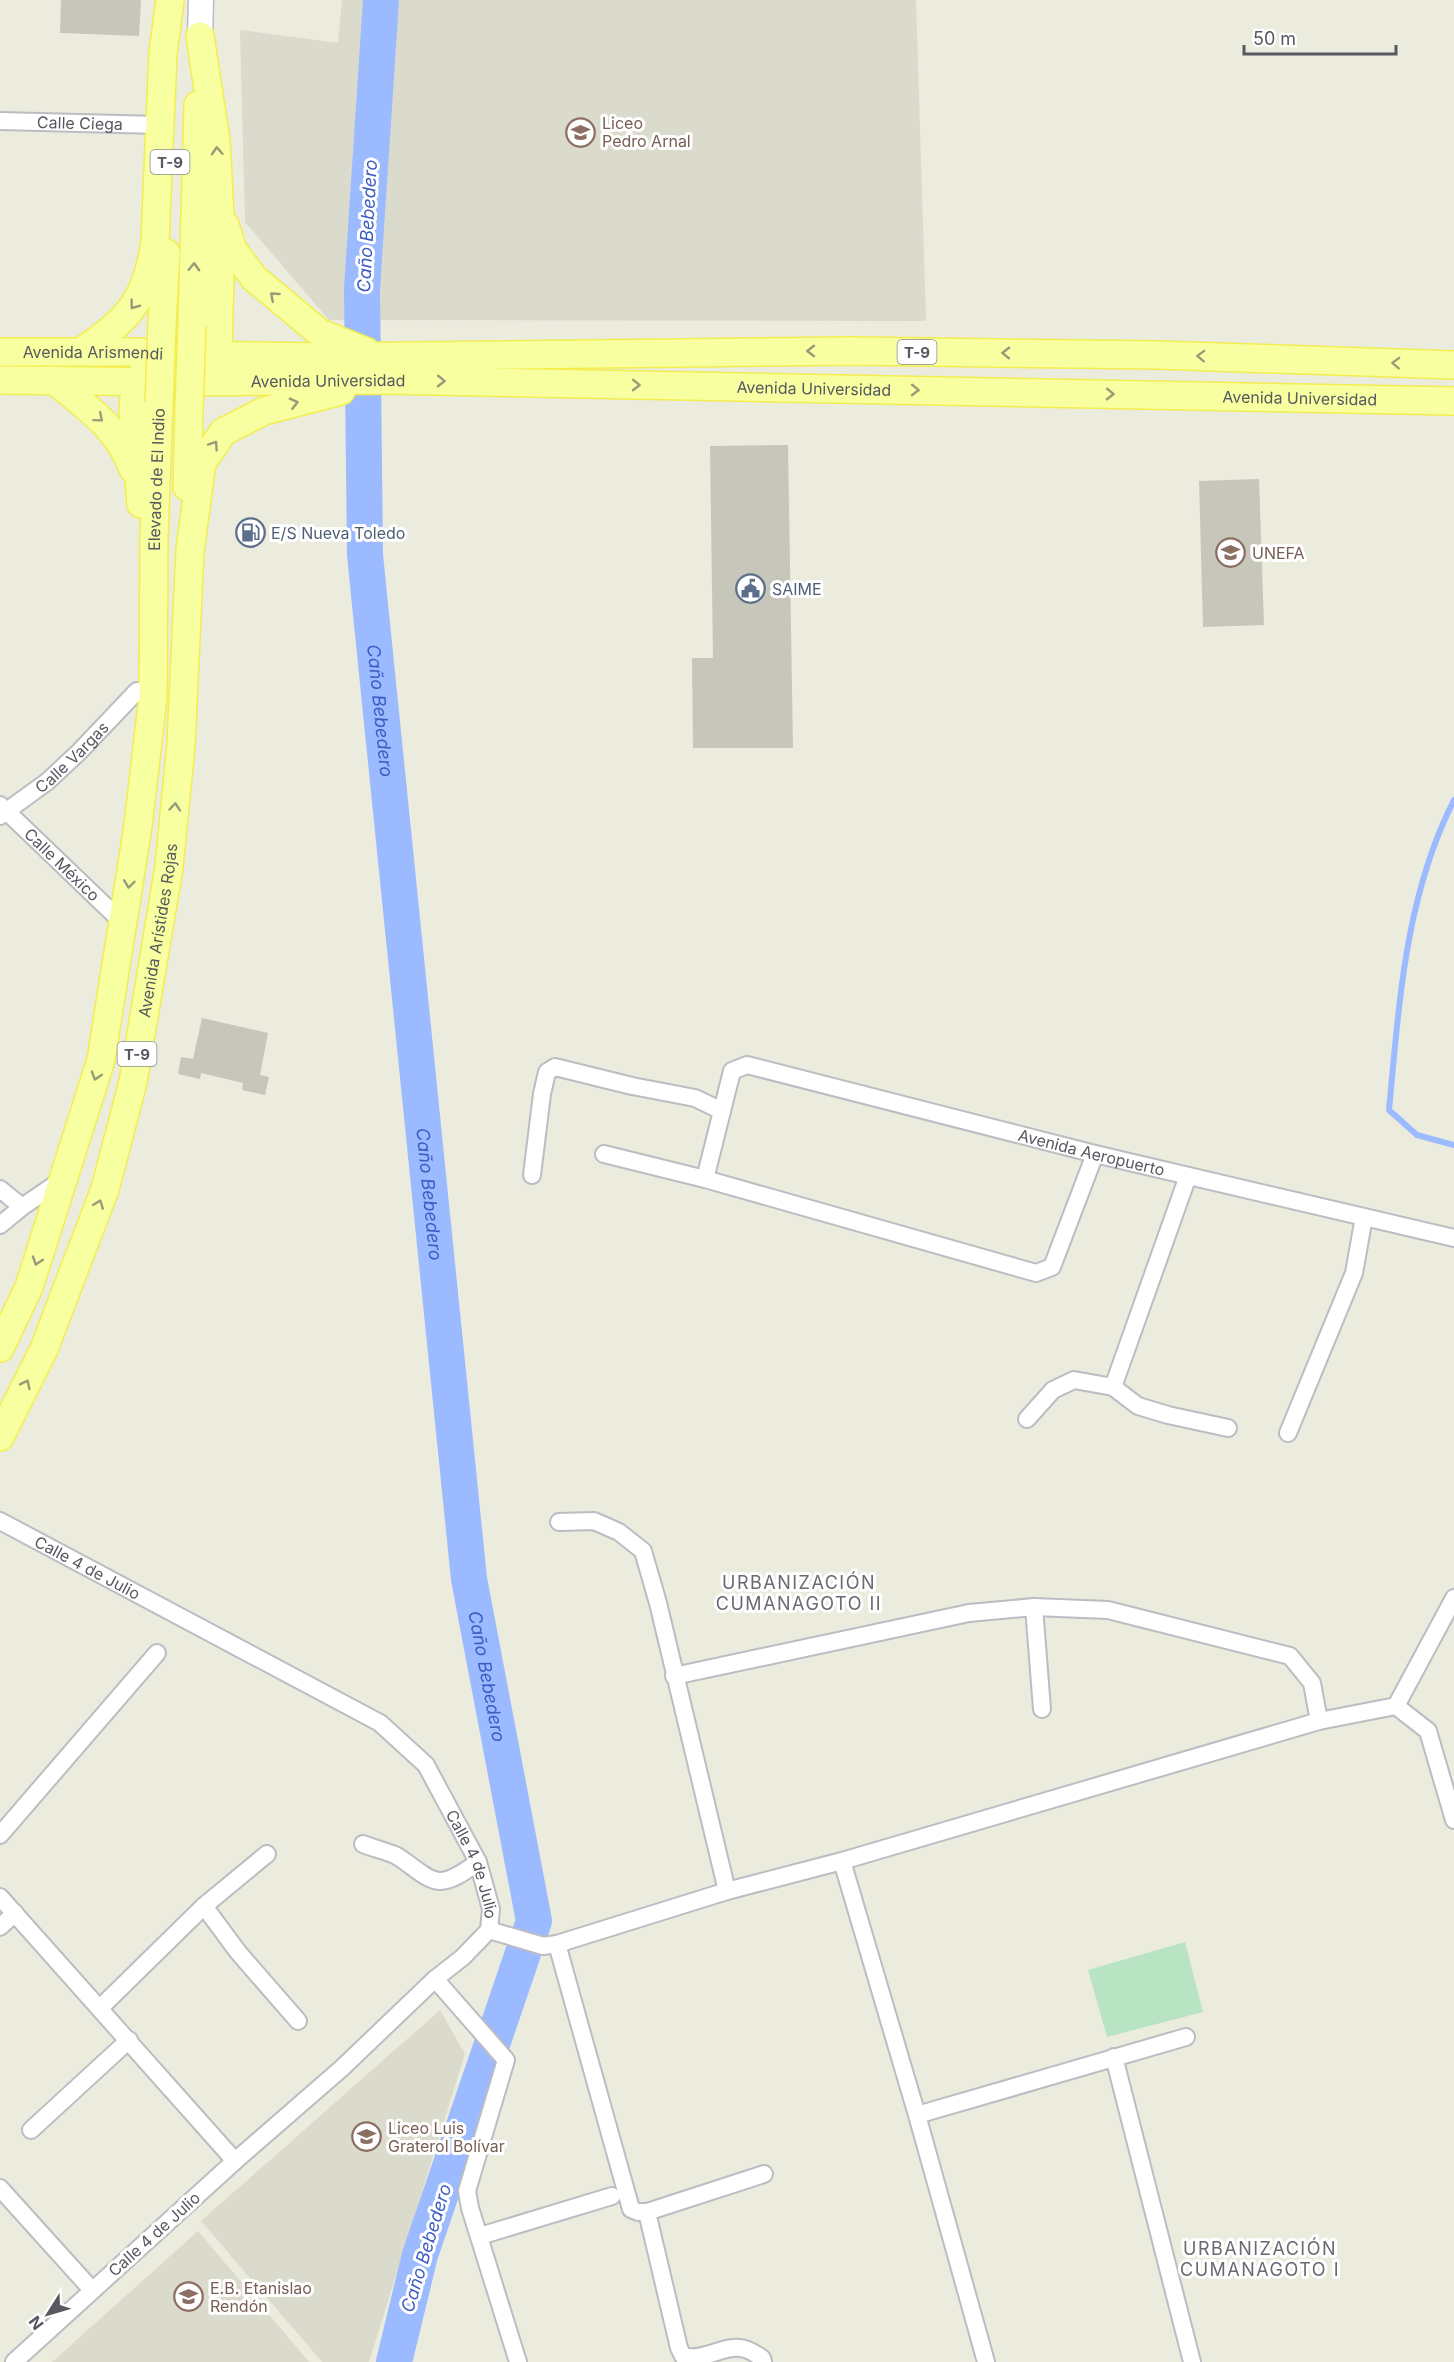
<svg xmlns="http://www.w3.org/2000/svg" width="1454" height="2362" font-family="Inter,sans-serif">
	<rect width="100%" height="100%" fill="#ebebde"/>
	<path fill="#dbdbcd" d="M342 0H916L926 321 329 320 245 222 240 30 338 43Z
		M440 2010 465 2054 369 2362H322L201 2221Z
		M198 2231 309 2362H52Z"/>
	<path fill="#b9e4c4" d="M1185 1942 1203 2012 1107 2037 1088 1970Z"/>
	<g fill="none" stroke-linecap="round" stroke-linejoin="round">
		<path stroke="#9bbaff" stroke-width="6" d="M1454 800C1405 896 1399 1005 1389 1110L1417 1135 1454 1145"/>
		<path stroke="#9bbaff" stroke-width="36" id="s1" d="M381 0 362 289 365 555 469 1579 534 1921 420 2255 394 2362"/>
	</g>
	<path fill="#c6c6bb" d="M61 0H141L139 36 60 33Z
		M788 445 793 748H693L692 658H713L710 446Z
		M1259 479 1264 625 1203 627 1199 481Z
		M202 1018 268 1033 260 1075 269 1077 265 1095 242 1090 243 1083 201 1073 200 1079 178 1074 181 1057 193 1059Z"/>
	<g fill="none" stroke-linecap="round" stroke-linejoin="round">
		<defs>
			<g id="street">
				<path id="s2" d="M0 121 159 125"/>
				<path id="s3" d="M0 805 123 923"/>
				<path id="s4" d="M0 816 48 781 80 751 137 691"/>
				<path d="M604 1154 705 1179 1036 1273 1052 1267 1095 1154"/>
				<path d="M532 1175 542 1094 547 1072 555 1067 632 1086 695 1098 722 1111"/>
				<path id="s5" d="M705 1179 732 1071 747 1065 1095 1154 1454 1238"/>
				<path d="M0 1189 22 1207"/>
				<path d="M0 1225 22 1207 63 1179"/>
				<path d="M1113 1387 1138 1406 1168 1415 1228 1428"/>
				<path d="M1027 1419 1053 1390 1074 1380 1113 1387 1188 1176"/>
				<path d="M1288 1433 1354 1273 1364 1217"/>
				<path id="s6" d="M0 1521 380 1723 426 1765 478 1862 491 1909 489 1930 463 1957 435 1979 342 2068 235 2161 14 2362"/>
				<path d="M559 1522 594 1521 619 1532 643 1551 658 1603 727 1891"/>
				<path d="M1034 1607 1042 1709"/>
				<path d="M674 1676 969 1613 1034 1607 1108 1610 1290 1656 1312 1683 1319 1721"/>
				<path d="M1396 1706 1428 1731 1454 1820"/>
				<path d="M1396 1706 1454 1598"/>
				<path d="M0 1835 157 1653"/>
				<path d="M363 1844C373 1848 385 1851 395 1855 409 1862 424 1880 440 1881 453 1881 468 1869 478 1862"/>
				<path d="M842 1861 917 2115 986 2362"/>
				<path d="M0 1897 235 2161"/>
				<path d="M204 1906 238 1952 298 2021"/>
				<path d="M0 1927 15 1913"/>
				<path d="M489 1930 543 1946 557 1944 727 1891 842 1861 1319 1721 1396 1706"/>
				<path d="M557 1944 631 2209 638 2212H647L764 2174"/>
				<path d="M435 1979 506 2060 467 2191 470 2208 518 2362"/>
				<path d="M100 2008 204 1906 267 1854"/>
				<path d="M1114 2057 1192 2362"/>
				<path d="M917 2115 1186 2037"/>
				<path d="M31 2130 129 2040"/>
				<path d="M0 2188 92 2290"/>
				<path d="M647 2212 679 2348 683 2356C705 2362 725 2343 745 2349 750 2350 757 2355 762 2358L763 2362"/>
				<path d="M480 2236 612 2196"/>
			</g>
			<path id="secondary" d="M200 36 201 0"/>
			<g id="primary">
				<path d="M200 36 216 141 221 233 218 354 208 368"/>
				<path d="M225 225 233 250 254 278 320 333 367 352"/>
				<path d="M162 324 166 253"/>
				<path d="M192 326 198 105"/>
				<path d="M82 351C130 318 147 300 155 241L163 53 170 0"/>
				<path id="s7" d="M0 352H134L186 355 325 357 851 351 1157 355 1454 365"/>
				<path id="s8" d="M0 380 174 382 387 380 1454 401"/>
				<path d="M54 380C87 408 118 427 133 469"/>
				<path d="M187 487 189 408"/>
				<path d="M141 504 133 413 135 382 147 370"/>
				<path id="s9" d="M0 1348 29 1287 101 1060 138 826 153 697 154 538 159 402"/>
				<path id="s10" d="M0 1437 44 1349 105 1189 133 1082 169 867 181 745 190 550 202 463 223 432 264 411 341 391"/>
			</g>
		</defs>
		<use href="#street" stroke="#bcbcc3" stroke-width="20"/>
		<use href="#secondary" stroke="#bbbdc5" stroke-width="27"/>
		<use href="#primary" stroke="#f3ee4f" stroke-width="30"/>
		<use href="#street" stroke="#fff" stroke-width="16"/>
		<use href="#secondary" stroke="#fff" stroke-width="24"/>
		<use href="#primary" stroke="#f7ffa0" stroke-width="27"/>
		<defs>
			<path id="primary-bridge" d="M159 402 162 324
				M189 408 192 326"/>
		</defs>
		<use href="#primary-bridge" stroke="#f3ee4f" stroke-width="30" stroke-linecap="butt"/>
		<use href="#primary-bridge" stroke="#f7ffa0" stroke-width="27"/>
	</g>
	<defs><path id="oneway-chevron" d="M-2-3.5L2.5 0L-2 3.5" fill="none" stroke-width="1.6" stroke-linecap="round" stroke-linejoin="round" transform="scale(1.5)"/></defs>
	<g stroke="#989b7a">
		<use href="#oneway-chevron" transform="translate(217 151) rotate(-93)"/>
		<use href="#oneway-chevron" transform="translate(194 267) rotate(-88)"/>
		<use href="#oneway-chevron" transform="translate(274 296) rotate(-139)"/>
		<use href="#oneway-chevron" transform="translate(134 305) rotate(127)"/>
		<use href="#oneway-chevron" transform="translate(811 351) rotate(-180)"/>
		<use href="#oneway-chevron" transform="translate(1006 353) rotate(-179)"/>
		<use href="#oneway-chevron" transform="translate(1201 356) rotate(-178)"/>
		<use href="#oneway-chevron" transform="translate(1396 363) rotate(-178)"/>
		<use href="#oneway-chevron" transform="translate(441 381) rotate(1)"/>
		<use href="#oneway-chevron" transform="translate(636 385) rotate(1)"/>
		<use href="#oneway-chevron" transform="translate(915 390) rotate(1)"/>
		<use href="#oneway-chevron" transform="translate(1110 394) rotate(1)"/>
		<use href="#oneway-chevron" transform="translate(294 403) rotate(-14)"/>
		<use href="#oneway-chevron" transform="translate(99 418) rotate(40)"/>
		<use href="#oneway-chevron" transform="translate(214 445) rotate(-56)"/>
		<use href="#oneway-chevron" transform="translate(175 807) rotate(-85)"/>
		<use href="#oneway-chevron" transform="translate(129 884) rotate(98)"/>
		<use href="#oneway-chevron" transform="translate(96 1076) rotate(107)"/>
		<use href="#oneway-chevron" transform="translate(99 1204) rotate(-69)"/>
		<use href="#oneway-chevron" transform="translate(37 1261) rotate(108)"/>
		<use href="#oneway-chevron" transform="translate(26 1384) rotate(-64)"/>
	</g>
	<defs>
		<symbol id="school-ring" viewBox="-11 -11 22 22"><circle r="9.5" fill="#fff" stroke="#8d6e63" stroke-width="1.5"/><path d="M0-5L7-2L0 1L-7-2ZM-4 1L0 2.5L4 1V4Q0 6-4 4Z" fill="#8d6e63"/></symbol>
		<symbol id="fuel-ring" viewBox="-11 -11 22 22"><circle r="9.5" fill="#fff" stroke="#5c6f8a" stroke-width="1.5"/><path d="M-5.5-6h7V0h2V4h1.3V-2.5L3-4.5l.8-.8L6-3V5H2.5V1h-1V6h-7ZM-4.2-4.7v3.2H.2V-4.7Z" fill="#5c6f8a"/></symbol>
		<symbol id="university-ring" viewBox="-11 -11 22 22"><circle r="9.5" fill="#fff" stroke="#8d6e63" stroke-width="1.5"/><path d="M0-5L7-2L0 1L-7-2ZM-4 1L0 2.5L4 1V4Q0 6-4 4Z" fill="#8d6e63"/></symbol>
		<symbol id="civic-ring" viewBox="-11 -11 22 22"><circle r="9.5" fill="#fff" stroke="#5c6f8a" stroke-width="1.5"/><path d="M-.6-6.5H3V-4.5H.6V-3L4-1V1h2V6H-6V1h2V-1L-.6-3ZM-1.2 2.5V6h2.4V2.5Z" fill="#5c6f8a"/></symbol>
	</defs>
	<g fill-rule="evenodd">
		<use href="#school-ring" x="564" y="116" width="33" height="33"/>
		<use href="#fuel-ring" x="234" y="516" width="33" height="33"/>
		<use href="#university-ring" x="1214" y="536" width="33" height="33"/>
		<use href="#civic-ring" x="734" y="572" width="33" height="33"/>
		<use href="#school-ring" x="350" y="2120" width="33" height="33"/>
		<use href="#school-ring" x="172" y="2280" width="33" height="33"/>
	</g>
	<g text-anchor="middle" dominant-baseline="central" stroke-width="6" stroke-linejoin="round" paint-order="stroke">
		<g fill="#fff" stroke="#8a8b90" stroke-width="1.5">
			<rect x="150.5" y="150" width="39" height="24" rx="4.5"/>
			<rect x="897.5" y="340" width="39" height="24" rx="4.5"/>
			<rect x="117.5" y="1042" width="39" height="24" rx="4.5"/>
		</g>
		<g font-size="15" font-weight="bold" fill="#585960">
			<text x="170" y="162">T-9</text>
			<text x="917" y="352">T-9</text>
			<text x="137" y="1054">T-9</text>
		</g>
		<g font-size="16" fill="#585960" stroke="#fff">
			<text stroke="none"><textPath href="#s2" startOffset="80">Calle Ciega</textPath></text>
			<text stroke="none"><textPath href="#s7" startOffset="93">Avenida Arismendi</textPath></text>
			<text stroke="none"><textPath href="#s8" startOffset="328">Avenida Universidad</textPath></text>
			<text stroke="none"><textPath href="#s8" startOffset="814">Avenida Universidad</textPath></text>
			<text stroke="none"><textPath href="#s8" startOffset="1300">Avenida Universidad</textPath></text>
			<text stroke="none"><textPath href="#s9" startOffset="890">Elevado de El Indio</textPath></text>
			<text stroke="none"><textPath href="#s4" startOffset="93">Calle Vargas</textPath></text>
			<text stroke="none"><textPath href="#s3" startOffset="86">Calle México</textPath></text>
			<text stroke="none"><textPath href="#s10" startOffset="534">Avenida Arístides Rojas</textPath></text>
			<text stroke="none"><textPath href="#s5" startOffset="483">Avenida Aeropuerto</textPath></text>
			<text stroke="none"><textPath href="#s6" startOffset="99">Calle 4 de Julio</textPath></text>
			<text stroke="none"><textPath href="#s6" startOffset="603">Calle 4 de Julio</textPath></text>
			<text transform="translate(154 2234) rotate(-42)">Calle 4 de Julio</text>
		</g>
		<g font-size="16" fill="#785e54" stroke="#fff" text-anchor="start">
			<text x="602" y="123">Liceo<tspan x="602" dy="18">Pedro Arnal</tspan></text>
			<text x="1252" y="553">UNEFA</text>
			<text x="388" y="2128">Liceo Luis<tspan x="388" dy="18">Graterol Bolívar</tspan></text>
			<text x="210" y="2288">E.B. Etanislao<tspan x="210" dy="18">Rendón</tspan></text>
		</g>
		<g font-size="16" fill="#4e5e75" stroke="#fff" text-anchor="start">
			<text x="271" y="533">E/S Nueva Toledo</text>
			<text x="772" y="589">SAIME</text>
		</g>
		<g font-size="18" font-style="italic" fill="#3c5dc3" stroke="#fff">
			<text transform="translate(367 226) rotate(-87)">Caño Bebedero</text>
			<text stroke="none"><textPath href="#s1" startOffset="712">Caño Bebedero</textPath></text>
			<text stroke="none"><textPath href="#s1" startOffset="1198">Caño Bebedero</textPath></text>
			<text stroke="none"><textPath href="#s1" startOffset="1684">Caño Bebedero</textPath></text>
			<text transform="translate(426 2248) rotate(-73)">Caño Bebedero</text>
		</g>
		<g font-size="18" letter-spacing="1.5" fill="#696b72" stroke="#fff">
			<text x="799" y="1582">URBANIZACIÓN<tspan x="799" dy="21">CUMANAGOTO II</tspan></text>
			<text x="1260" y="2248">URBANIZACIÓN<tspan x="1260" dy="21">CUMANAGOTO I</tspan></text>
		</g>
	</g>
	<g transform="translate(48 2314) rotate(233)" stroke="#ffffff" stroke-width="4.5" paint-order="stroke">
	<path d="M0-4.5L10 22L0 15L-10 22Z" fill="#585960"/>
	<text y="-9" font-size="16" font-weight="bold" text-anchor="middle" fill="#585960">N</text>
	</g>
	<path d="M1244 45v9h152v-9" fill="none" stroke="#585960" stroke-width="3"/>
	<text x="1253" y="45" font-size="18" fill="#585960" stroke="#ffffff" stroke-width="4.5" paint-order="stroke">50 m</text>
</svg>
